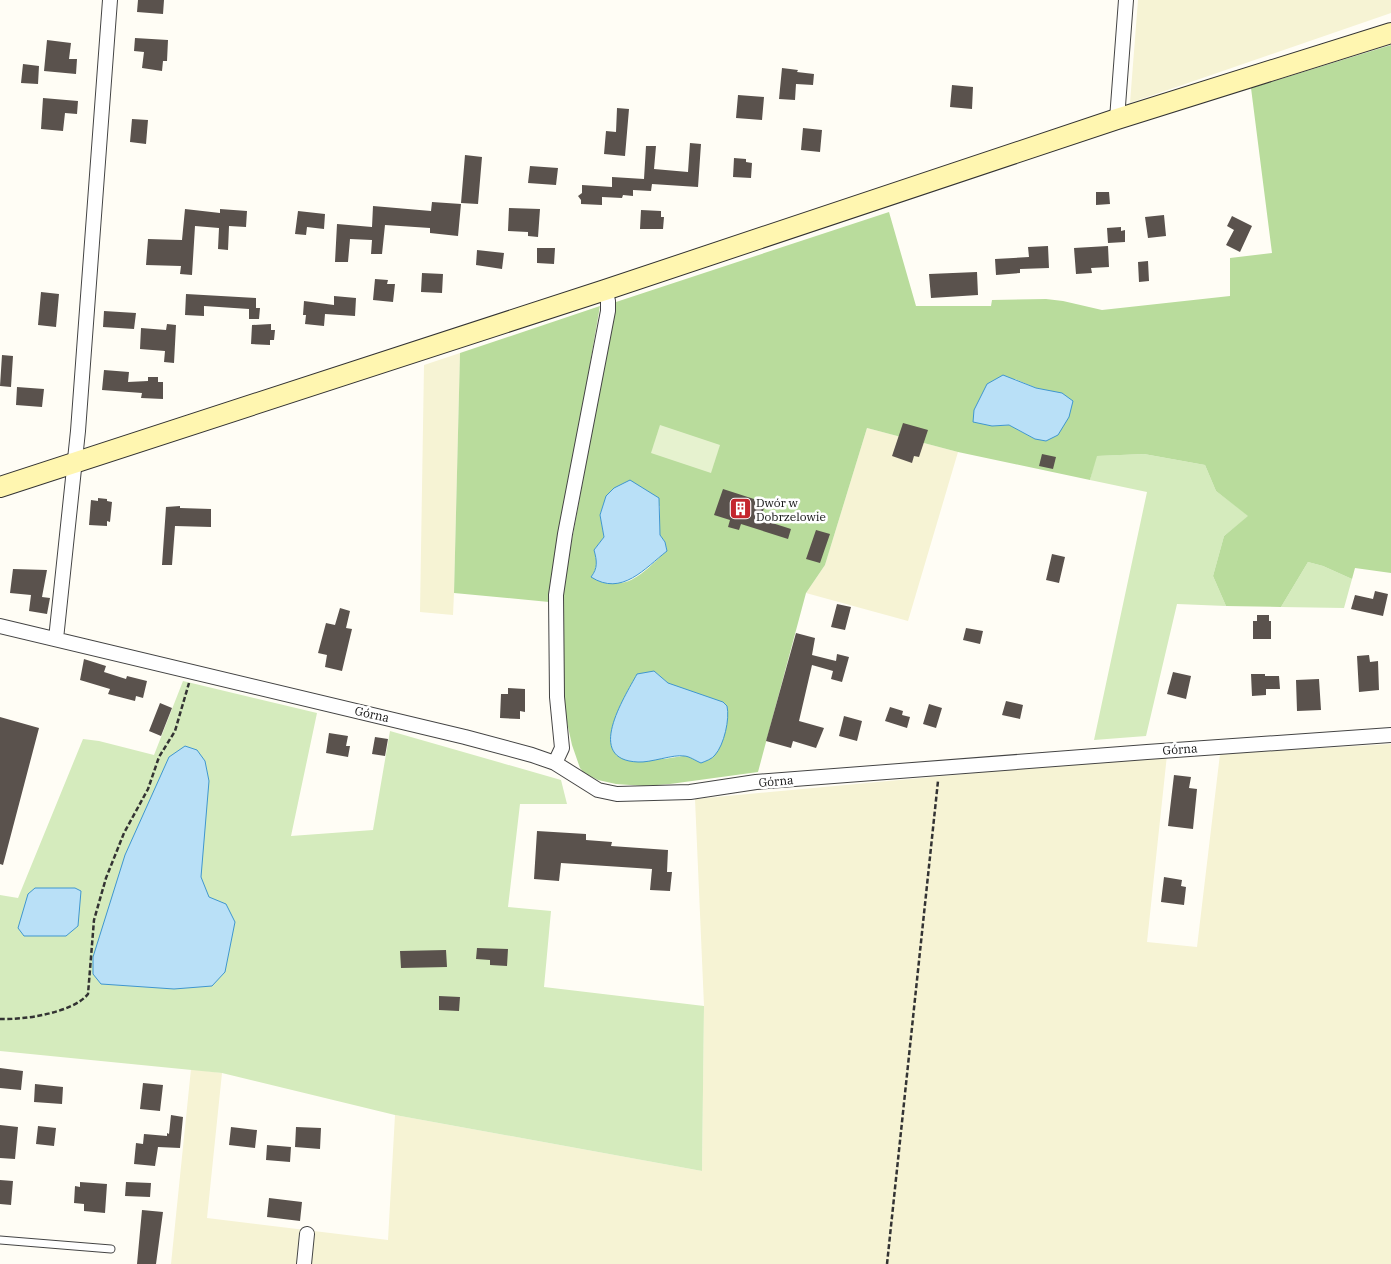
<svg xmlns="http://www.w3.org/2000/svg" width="1391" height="1264" font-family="'IBM Plex Serif',serif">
	<rect width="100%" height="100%" fill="#fffdf5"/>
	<path fill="#f6f3d4" d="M1138 0H1391V13L1130 103Z
		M460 353 454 593 453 615 420 612 424 365Z
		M867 428 958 452 908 621 806 593 825 565Z
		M1391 744V1264H171L191 1069 222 1073 207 1218 388 1240 395 1115 702 1171 704 1006 695 799 1167 755 1147 942 1197 947 1220 754Z"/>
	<path fill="#d5ebbd" d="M1144 454 1205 465 1216 491 1249 516 1224 536 1213 576 1226 606 1177 604 1146 736 1094 740 1147 492 1090 480 1096 456Z
		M1308 562 1323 566 1352 579 1344 608 1281 607Z
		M183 681 317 713 291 836 373 830 390 731 561 780 567 804H520L508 907 551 911 544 987 704 1006 702 1171 395 1115 222 1073 0 1051V895L18 898 83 739 99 741 154 755Z"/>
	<path fill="#b9dc9c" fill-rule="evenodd" d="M1391 45V573L1355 568 1352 579 1323 566 1308 562 1281 607 1226 606 1213 576 1224 536 1248 516 1216 491 1205 465 1144 454 1097 456 1090 480 958 452 867 428 825 565 806 593 758 772 670 784 644 786 616 784 598 780 584 773 580 768 572 745 561 695V599L616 302 889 212 916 306H991L992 300 1046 299 1063 301 1102 310 1230 296V258L1272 253 1251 88ZM1015 379 1036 388 1062 394 1035 439 1009 425 992 426ZM606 497 660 506V535L665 542 667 551C653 562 635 586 614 583 607 582 599 579 591 577 598 568 597 560 594 550L604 537 600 515ZM654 671 668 683 683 756 664 759 612 732 616 715 628 690Z
		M600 306 549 602 454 593 460 353Z"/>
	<path fill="#e6f2cf" d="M660 425 720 445 711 473 651 453Z"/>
	<path fill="#b9e0f7" stroke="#3f96cf" d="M1003 375 1036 388 1062 393 1073 401 1069 417 1058 435 1046 441 1035 439 1009 425 992 426 973 422 974 410 987 384Z
		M630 480 659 498 660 535 665 542 667 551C645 568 622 597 591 577 598 568 597 561 594 550L604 537 600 515 606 496 614 488Z
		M654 671 668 683 723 702 727 706C730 719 724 745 715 755 712 759 706 761 701 763 696 761 689 756 684 756 674 754 650 763 638 762 584 760 624 698 637 674Z
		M185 746 197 750 205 761 209 781 201 877 209 897 226 904 235 922 225 972 212 986 174 989 101 984 93 974V957L125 855 169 757Z
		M35 888H75L81 891 78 926 66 936H24L18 928 28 894Z"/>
	<path fill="#5a524d" d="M138 0H164L163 14 137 12Z
		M135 38 168 40 167 61H163L162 71 142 68 144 52 134 51Z
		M47 40 71 43 69 59H77L76 74 44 71Z
		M23 64 39 66 38 84 21 83Z
		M782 68 798 70 797 72 814 74 813 85 796 84 795 100 779 99Z
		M952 85 973 87 972 109 950 107Z
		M738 95 764 97 762 120 736 118Z
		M43 98 78 101 77 114 65 113 63 131 41 129Z
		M617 108 629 109 625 156 604 154 606 131 616 132Z
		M132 119 148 120 146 144 130 142Z
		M803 128 822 130 820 152 801 150Z
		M690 143 701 144 698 187 652 184 651 191 633 190V196L623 195 622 198 602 197V205L581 204V200L578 196 582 193V185L612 187V177L644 179 646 146H656L654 169 688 172Z
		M465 155 482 157 478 204 461 203Z
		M734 158 746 159V162L752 163 751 178 733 177Z
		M530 166 558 168 556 185 528 183Z
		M1096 192H1109L1110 204 1096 205Z
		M432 202 461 204 458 236 430 233V228L385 225 382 254H371L372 240 350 239 348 262H335L337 224 372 227 373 206 431 211Z
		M509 208 540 209 538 237 528 236V232L508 231Z
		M185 209 220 213V209L247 211 246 227 229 226 228 250 218 249 219 228 195 226 192 275 180 274 181 266 146 265 148 239 182 240Z
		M641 210 661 211V217H664L663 229H640Z
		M298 211 325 214 324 229 307 227 306 235 295 234Z
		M1164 215 1166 236 1148 238 1145 217Z
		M1232 216 1252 226 1240 252 1226 245 1234 230 1227 226Z
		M1121 227V231L1125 230V242L1108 243 1107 228Z
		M1048 246 1049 268 1020 269V273L996 275 995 259 1029 257 1028 247Z
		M1108 246 1109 267 1091 268 1092 273 1076 274 1074 248Z
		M537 248H555L554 264 537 263Z
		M477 250 504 253 502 269 476 265Z
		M1148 261 1149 281 1139 282 1138 262Z
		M977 272 978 295 931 298 929 274Z
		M422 273 443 274 442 293 421 292Z
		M375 279 388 280 387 284H395L393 302 373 300Z
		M41 292 59 294 56 327 38 325Z
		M186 294 256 298V308H260L259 319H249V309L204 306V316L185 315Z
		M334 296 356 298 355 316 325 314 324 326 305 324 306 315H303L304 301 334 305Z
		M104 311 136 313 134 329 103 327Z
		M167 324 176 325 174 363 164 362 165 351 140 349 141 328 166 330Z
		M271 324V330H275L274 340H270V345L251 344 252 325Z
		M2 355 13 356 11 387 0 386Z
		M104 370 129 372 128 382 148 381V377H158V382H163V399L141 398 142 393 102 390Z
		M17 387 44 389 42 407 16 405Z
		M903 423 928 430 919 457 914 456 912 463 892 456Z
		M1042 454 1056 457 1053 469 1039 466Z
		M723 489 766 503 760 519 791 529 788 539 741 524 739 530 728 527 730 520 714 515Z
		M98 498 107 499V501L112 502 110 522 107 521V526L89 525 91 500 98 501Z
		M180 506V508L211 509V527L175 526 172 565H162L166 507Z
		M816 530 830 534 820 563 806 559Z
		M1052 554 1065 557 1059 583 1046 580Z
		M13 569 47 570 42 597 50 598 47 614 29 611 31 595 10 593Z
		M1375 591 1388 594 1383 616 1351 609 1355 595 1373 599Z
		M837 604 851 607 845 630 831 627Z
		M340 608 350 611 346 628 352 629 342 671 325 667 327 655 318 653 326 623 335 625Z
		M1257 615H1269V621H1271V639H1253V621H1257Z
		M966 628 983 631 980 644 963 640Z
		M796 633 815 638 812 655 836 661 837 654 849 657 842 682 831 679 833 671 812 665 799 721 824 728 816 748 793 741 791 748 766 741Z
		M1369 655 1370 662 1378 661 1379 690 1359 692 1357 656Z
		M84 659 106 666 104 672 126 679 127 676 147 681 143 698 136 696 135 701 108 694 110 689 80 680Z
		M1173 672 1191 676 1186 699 1167 694Z
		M1251 674H1265V676H1279L1280 689H1266V695L1252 696Z
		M1319 679 1321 710 1297 711 1296 680Z
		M508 688 525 689V712L520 711V719L500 718 501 694H508Z
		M1006 701 1023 705 1020 719 1002 715Z
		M160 703 172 708 161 736 149 731Z
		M929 704 942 708 936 728 923 724Z
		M890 707 903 711 902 715 910 717 907 728 885 721Z
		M844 716 862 721 857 741 839 736Z
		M0 717 39 728 3 865 0 864Z
		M329 733 348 736 346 746H350L348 757 326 753Z
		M375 737 388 739 385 756 372 754Z
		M1174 775 1191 777 1189 788 1197 789 1193 829 1168 826Z
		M537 831 586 834V840L612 842 611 846 668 850 667 872H672L670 891 650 890 652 869 561 863 559 881 534 879Z
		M1164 877 1182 880 1181 886 1186 887 1184 905 1161 902Z
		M477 948 508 949 507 966 490 965V960L476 959Z
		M446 950 447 967 401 968 400 951Z
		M439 996 460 997 459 1011 439 1010Z
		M0 1068 23 1071 21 1090 0 1088Z
		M143 1083 163 1085 160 1111 140 1109Z
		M35 1084 63 1087 62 1104 34 1102Z
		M171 1115 183 1117 180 1148 158 1147 155 1166 134 1164 136 1143 143 1144 144 1134 167 1136V1133L169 1134Z
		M0 1125 18 1127 15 1159 0 1158Z
		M38 1126 56 1128 54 1146 36 1144Z
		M231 1127 257 1130 255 1148 229 1145Z
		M296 1127 321 1128 320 1149 295 1147Z
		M267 1145 291 1147 290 1162 266 1160Z
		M0 1180 13 1181 11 1205 0 1204Z
		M80 1182 107 1184 105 1213 84 1211V1204L74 1203 75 1186 80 1187Z
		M126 1182 151 1183 150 1197 125 1196Z
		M269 1198 302 1202 300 1221 267 1217Z
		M142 1210 163 1212 156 1264H137Z"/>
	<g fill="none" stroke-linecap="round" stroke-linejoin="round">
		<defs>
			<path id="service" d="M0 1240 111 1249"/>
			<path id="minor" d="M1117 119 1126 0
				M0 626 465 737 532 755 555 763 598 790 617 794 690 792 756 782 1147 752 1391 735
				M56 639 78 431 110 0
				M555 763 562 748 557 697 556 595 565 534 608 311V301L605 290
				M304 1264 307 1234"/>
			<path id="secondary" d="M0 487 605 290 1117 119 1391 33"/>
		</defs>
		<use href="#service" stroke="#444" stroke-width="9"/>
		<use href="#minor" stroke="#444" stroke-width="16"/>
		<use href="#secondary" stroke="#333" stroke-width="22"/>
		<path stroke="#333" stroke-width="2.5" stroke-dasharray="5 2.5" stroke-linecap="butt" d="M0 1019C23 1020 73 1013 88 994L94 920 106 878 124 833 148 789 159 757 175 731 189 683
			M887 1264 938 781"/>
		<use href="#service" stroke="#fff" stroke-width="7"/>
		<use href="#minor" stroke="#fff" stroke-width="14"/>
		<use href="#secondary" stroke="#fff6b0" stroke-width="20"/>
	</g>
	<defs>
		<symbol id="building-square" viewBox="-11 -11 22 22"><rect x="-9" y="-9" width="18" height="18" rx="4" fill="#c4262e" stroke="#fff"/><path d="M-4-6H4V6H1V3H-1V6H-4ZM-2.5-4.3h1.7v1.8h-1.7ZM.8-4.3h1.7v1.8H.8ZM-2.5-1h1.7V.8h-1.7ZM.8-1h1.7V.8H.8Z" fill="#fff"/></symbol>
	</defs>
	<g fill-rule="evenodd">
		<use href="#building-square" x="728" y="496" width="25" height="25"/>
	</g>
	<g text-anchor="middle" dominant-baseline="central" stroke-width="5" stroke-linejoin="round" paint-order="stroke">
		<g font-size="12" fill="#111" stroke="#fff" text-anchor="start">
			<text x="756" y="502">Dwór w<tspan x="756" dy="14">Dobrzelowie</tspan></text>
		</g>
		<g font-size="12" fill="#111" stroke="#fff">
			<text transform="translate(372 714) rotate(13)">Górna</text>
			<text transform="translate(1180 749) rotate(-4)">Górna</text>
			<text transform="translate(776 781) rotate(-5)">Górna</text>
		</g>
	</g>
</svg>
